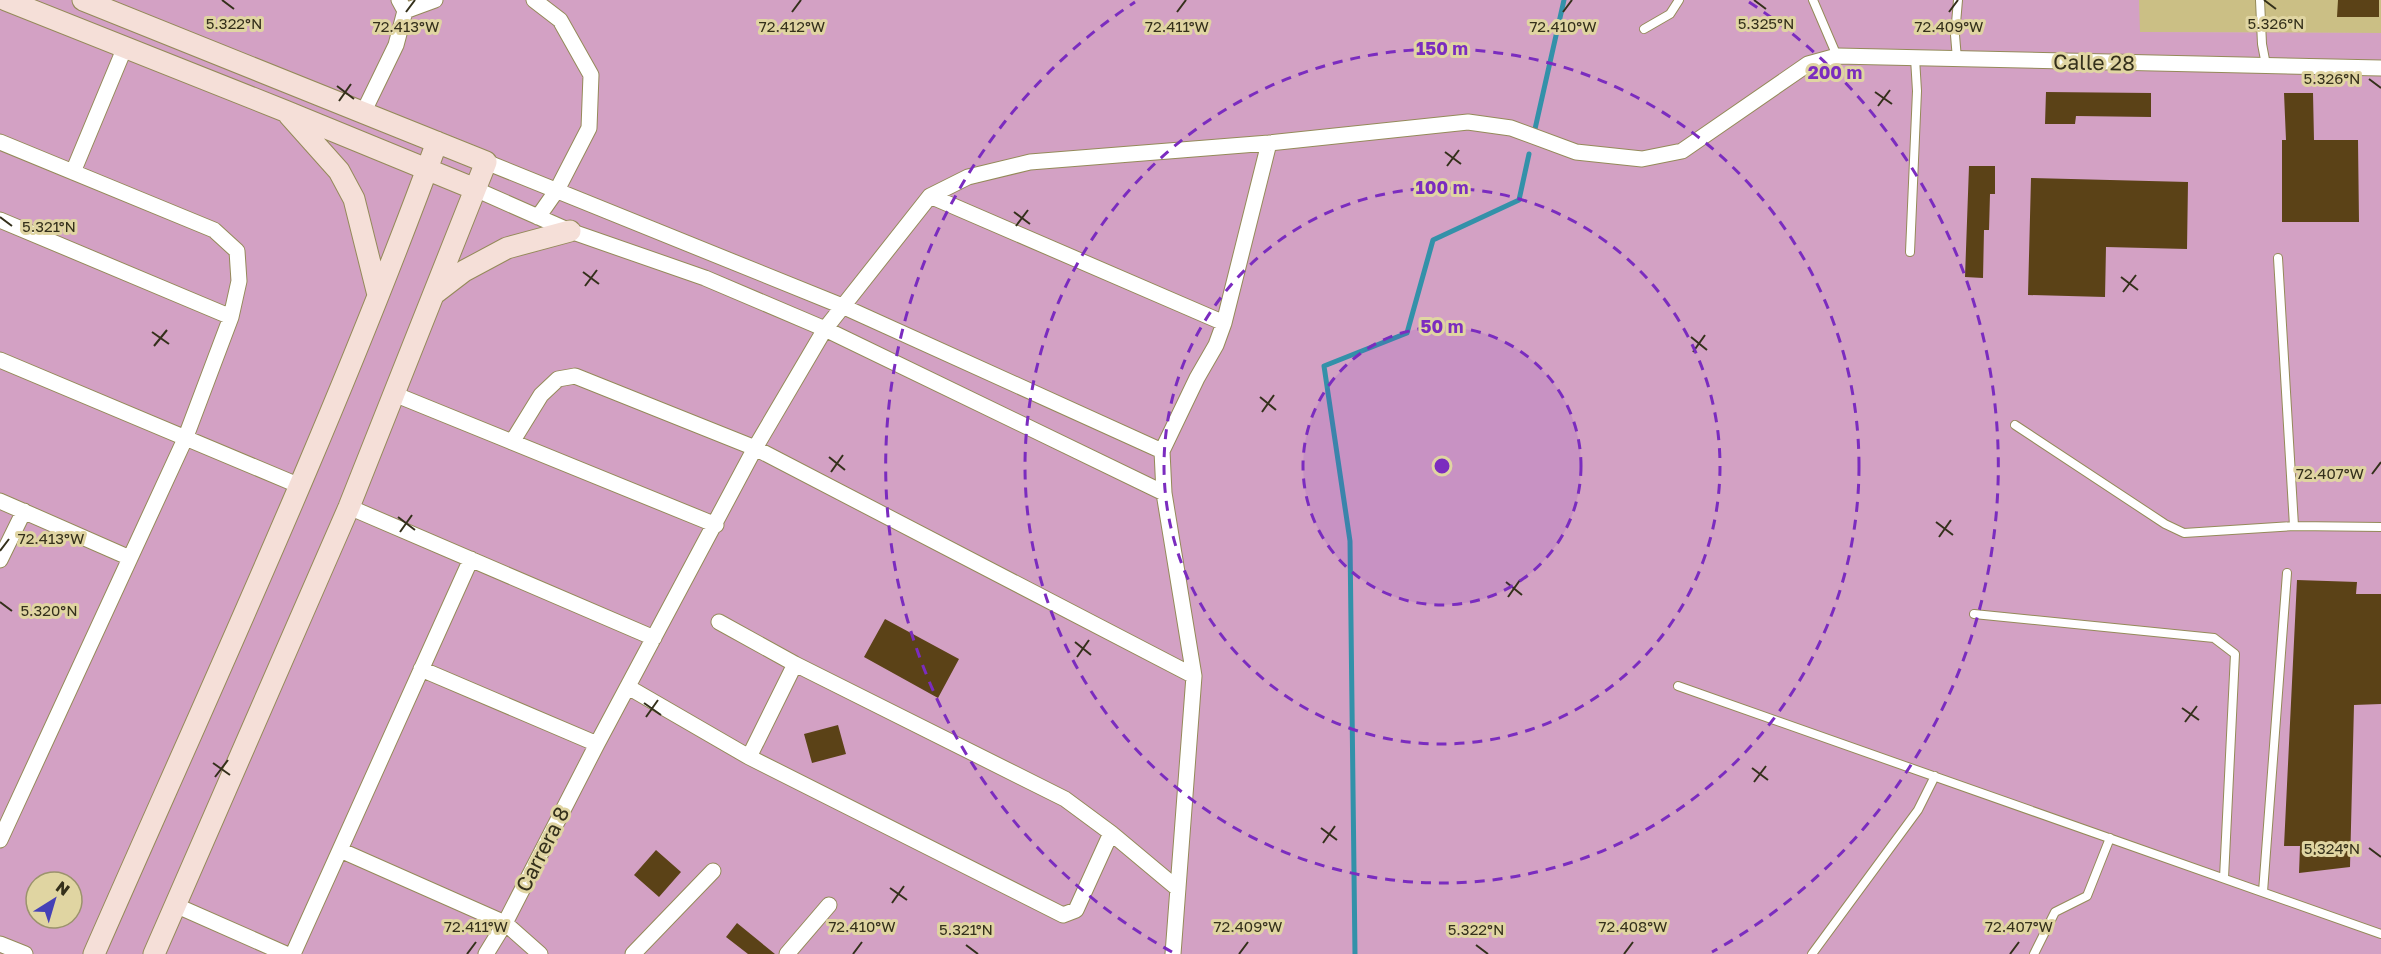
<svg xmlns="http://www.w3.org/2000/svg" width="2381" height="954" font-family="'Golos Text',sans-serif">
	<rect width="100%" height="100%" fill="#d3c895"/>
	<path fill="#cbbf85" d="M2139 0H2381V33L2139 32Z"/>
	<path fill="#d3a1c4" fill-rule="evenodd" d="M0 0H2139L2140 32 2381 33V954H0ZM36 882H72V918H36Z"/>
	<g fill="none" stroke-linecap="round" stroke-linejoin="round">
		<path stroke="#3391a9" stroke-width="5" d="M1535 129 1564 0
			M1355 954 1350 541 1324 366 1407 333 1433 240 1519 200 1529 154"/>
	</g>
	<path fill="#5b4217" d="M2338 0H2379V17H2337Z
		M2046 92 2151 93V117L2076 116 2075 124H2045Z
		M2284 93H2313L2314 140H2358L2359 222H2282V140H2286Z
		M1969 166H1995V194H1990L1989 230H1984L1983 278 1965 277Z
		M2031 178 2188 182 2187 249 2106 247 2105 297 2028 295Z
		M2297 580 2357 582 2356 594H2381V704L2354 705 2350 867 2299 873 2300 846H2284Z
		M885 619 959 659 938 698 864 657Z
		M838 725 846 754 812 763 804 734Z
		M656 850 681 872 659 897 634 875Z
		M737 923 775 954H748L726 937Z"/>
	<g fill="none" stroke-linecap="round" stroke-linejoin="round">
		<defs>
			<path id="lane" d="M1813 0 1837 56
				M2260 0 2262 44 2266 65
				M1644 29 1670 14 1679 0
				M1957 59 1955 35 1958 0
				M1910 252 1917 91 1915 58
				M2278 258 2294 526 2381 527
				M2015 425 2165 524 2184 533 2294 526
				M1974 614 2214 638 2235 654 2224 878
				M1678 686 2381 934
				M2263 892 2287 573
				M1812 954 1918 810 1935 776
				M2034 954 2055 912 2087 896 2110 838"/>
			<path id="street" d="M534 0 560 20 591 75 589 128 557 190 538 217
				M405 11 435 0
				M363 113 396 45 405 11 399 0
				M0 142 214 230 237 251 239 281 231 317 185 439 0 840
				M486 162 842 306 1162 451
				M73 172 125 47
				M475 189 570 231 705 278 825 329 1164 493
				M930 196 1224 323
				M0 220 231 317
				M0 360 300 486
				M394 394 716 525
				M512 442 541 395 558 379 575 376 755 448 1194 676
				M0 501 130 558
				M349 507 654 638
				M0 560 24 511
				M719 622 795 664 1065 799 1111 833 1178 889
				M421 669 597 744
				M628 687 749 757 1063 915 1076 910 1111 833
				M749 757 795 664
				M340 850 505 923 540 954
				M175 905 286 954
				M0 944 25 954
				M293 954 471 559
				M486 954 505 923 597 744 755 448 825 329 930 196 968 177 1030 162 1269 143 1468 122 1511 128 1576 152 1642 159 1682 151 1808 64 1837 56 2381 68
				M633 954 713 871
				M787 954 829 905
				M1173 954 1194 676 1164 493 1162 451 1197 378 1216 345 1224 323 1269 143"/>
			<path id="secondary" d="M6 0 285 111 475 189
				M83 0 486 162 349 507 154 954
				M289 115 339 171 354 199 378 295
				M434 294 464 271 507 248 570 231
				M94 954C212 685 336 418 437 142"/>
		</defs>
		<use href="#lane" stroke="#948a59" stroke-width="10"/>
		<use href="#street" stroke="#948a59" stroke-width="17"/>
		<use href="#secondary" stroke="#948a59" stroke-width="23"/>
		<use href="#lane" stroke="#fff" stroke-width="8"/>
		<use href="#street" stroke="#fff" stroke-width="15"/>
		<use href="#secondary" stroke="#f5dfd8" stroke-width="21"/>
	</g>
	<path fill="none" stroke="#34301b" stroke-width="2" d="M222 0 234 9M1754 0 1766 9M2264 0 2276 9M406 12 415 0M792 12 801 0M1177 12 1186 0M1563 12 1572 0M1949 12 1958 0M2369 79 2381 88M337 86 354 99M1875 92 1892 104M339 101 351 84M1878 106 1890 90M1445 152 1461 164M1447 166 1459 150M1014 212 1030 224M0 217 12 226M1016 226 1028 210M583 272 599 284M2121 277 2138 290M585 286 597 270M2123 292 2136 275M152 332 169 344M1691 337 1707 350M154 346 167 330M1693 352 1705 335M1260 397 1276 410M1262 412 1274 395M829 457 845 470M831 472 843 455M2372 474 2381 462M398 517 415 530M1936 522 1953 535M400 532 412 515M1939 537 1951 520M0 551 9 539M1506 582 1522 595M1508 597 1520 580M0 602 12 611M1075 642 1091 655M1077 657 1089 640M644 703 661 715M2182 708 2199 720M646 717 658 700M2185 722 2197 706M213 763 230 775M1752 768 1768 780M215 777 228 760M1754 782 1766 766M1321 828 1337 840M1323 843 1335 826M2369 848 2381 857M890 888 907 900M892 903 904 886M966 945 978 954M1476 945 1488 954M467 954 476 942M853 954 862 942M1239 954 1248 942M1624 954 1633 942M2010 954 2019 942"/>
	<circle cx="1442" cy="466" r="139" fill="#7b2cbf" fill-opacity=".12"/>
	<g fill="none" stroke="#7b2cbf" stroke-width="3" stroke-dasharray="10 8">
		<circle cx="1442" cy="466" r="139"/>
		<circle cx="1442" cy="466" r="278"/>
		<circle cx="1442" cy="466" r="417"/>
		<path d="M1172 952A556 556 0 0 1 1135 2M1749 2A556 556 0 0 1 1712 952"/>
	</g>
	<g text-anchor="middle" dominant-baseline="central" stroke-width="6" stroke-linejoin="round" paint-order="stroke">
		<g font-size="21" fill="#34301b" stroke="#e0d5a2">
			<text transform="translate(2094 62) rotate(1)">Calle 28</text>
			<text transform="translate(542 849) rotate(-63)">Carrera 8</text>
		</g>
	</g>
	<g font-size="15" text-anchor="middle" fill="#34301b" stroke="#e0d5a2" stroke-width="6" stroke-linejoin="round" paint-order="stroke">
		<text x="234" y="29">5.322°N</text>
		<text x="1766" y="29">5.325°N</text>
		<text x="2276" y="29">5.326°N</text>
		<text x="406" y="32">72.413°W</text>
		<text x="792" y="32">72.412°W</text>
		<text x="1177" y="32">72.411°W</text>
		<text x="1563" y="32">72.410°W</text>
		<text x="1949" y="32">72.409°W</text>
		<text x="2332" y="84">5.326°N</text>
		<text x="49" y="232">5.321°N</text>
		<text x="2330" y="479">72.407°W</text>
		<text x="51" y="544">72.413°W</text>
		<text x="49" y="616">5.320°N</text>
		<text x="2332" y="854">5.324°N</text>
		<text x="476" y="932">72.411°W</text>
		<text x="862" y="932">72.410°W</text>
		<text x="1248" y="932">72.409°W</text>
		<text x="1633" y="932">72.408°W</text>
		<text x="2019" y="932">72.407°W</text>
		<text x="966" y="935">5.321°N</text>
		<text x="1476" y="935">5.322°N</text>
	</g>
	<circle cx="1442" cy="466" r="9" fill="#7b2cbf" stroke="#e0d5a2" stroke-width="3"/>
	<g font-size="18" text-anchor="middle" font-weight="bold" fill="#7b2cbf" stroke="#e0d5a2" stroke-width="6" stroke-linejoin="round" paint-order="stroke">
		<text x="1442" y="55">150 m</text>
		<text x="1835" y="79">200 m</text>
		<text x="1442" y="194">100 m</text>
		<text x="1442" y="333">50 m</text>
	</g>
	<g transform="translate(54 900) rotate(37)"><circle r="28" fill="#e0d5a2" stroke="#9b936c" stroke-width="1.5"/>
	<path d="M0-4.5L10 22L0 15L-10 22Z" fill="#4541b7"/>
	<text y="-9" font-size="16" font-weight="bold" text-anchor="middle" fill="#34301b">N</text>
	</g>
</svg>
